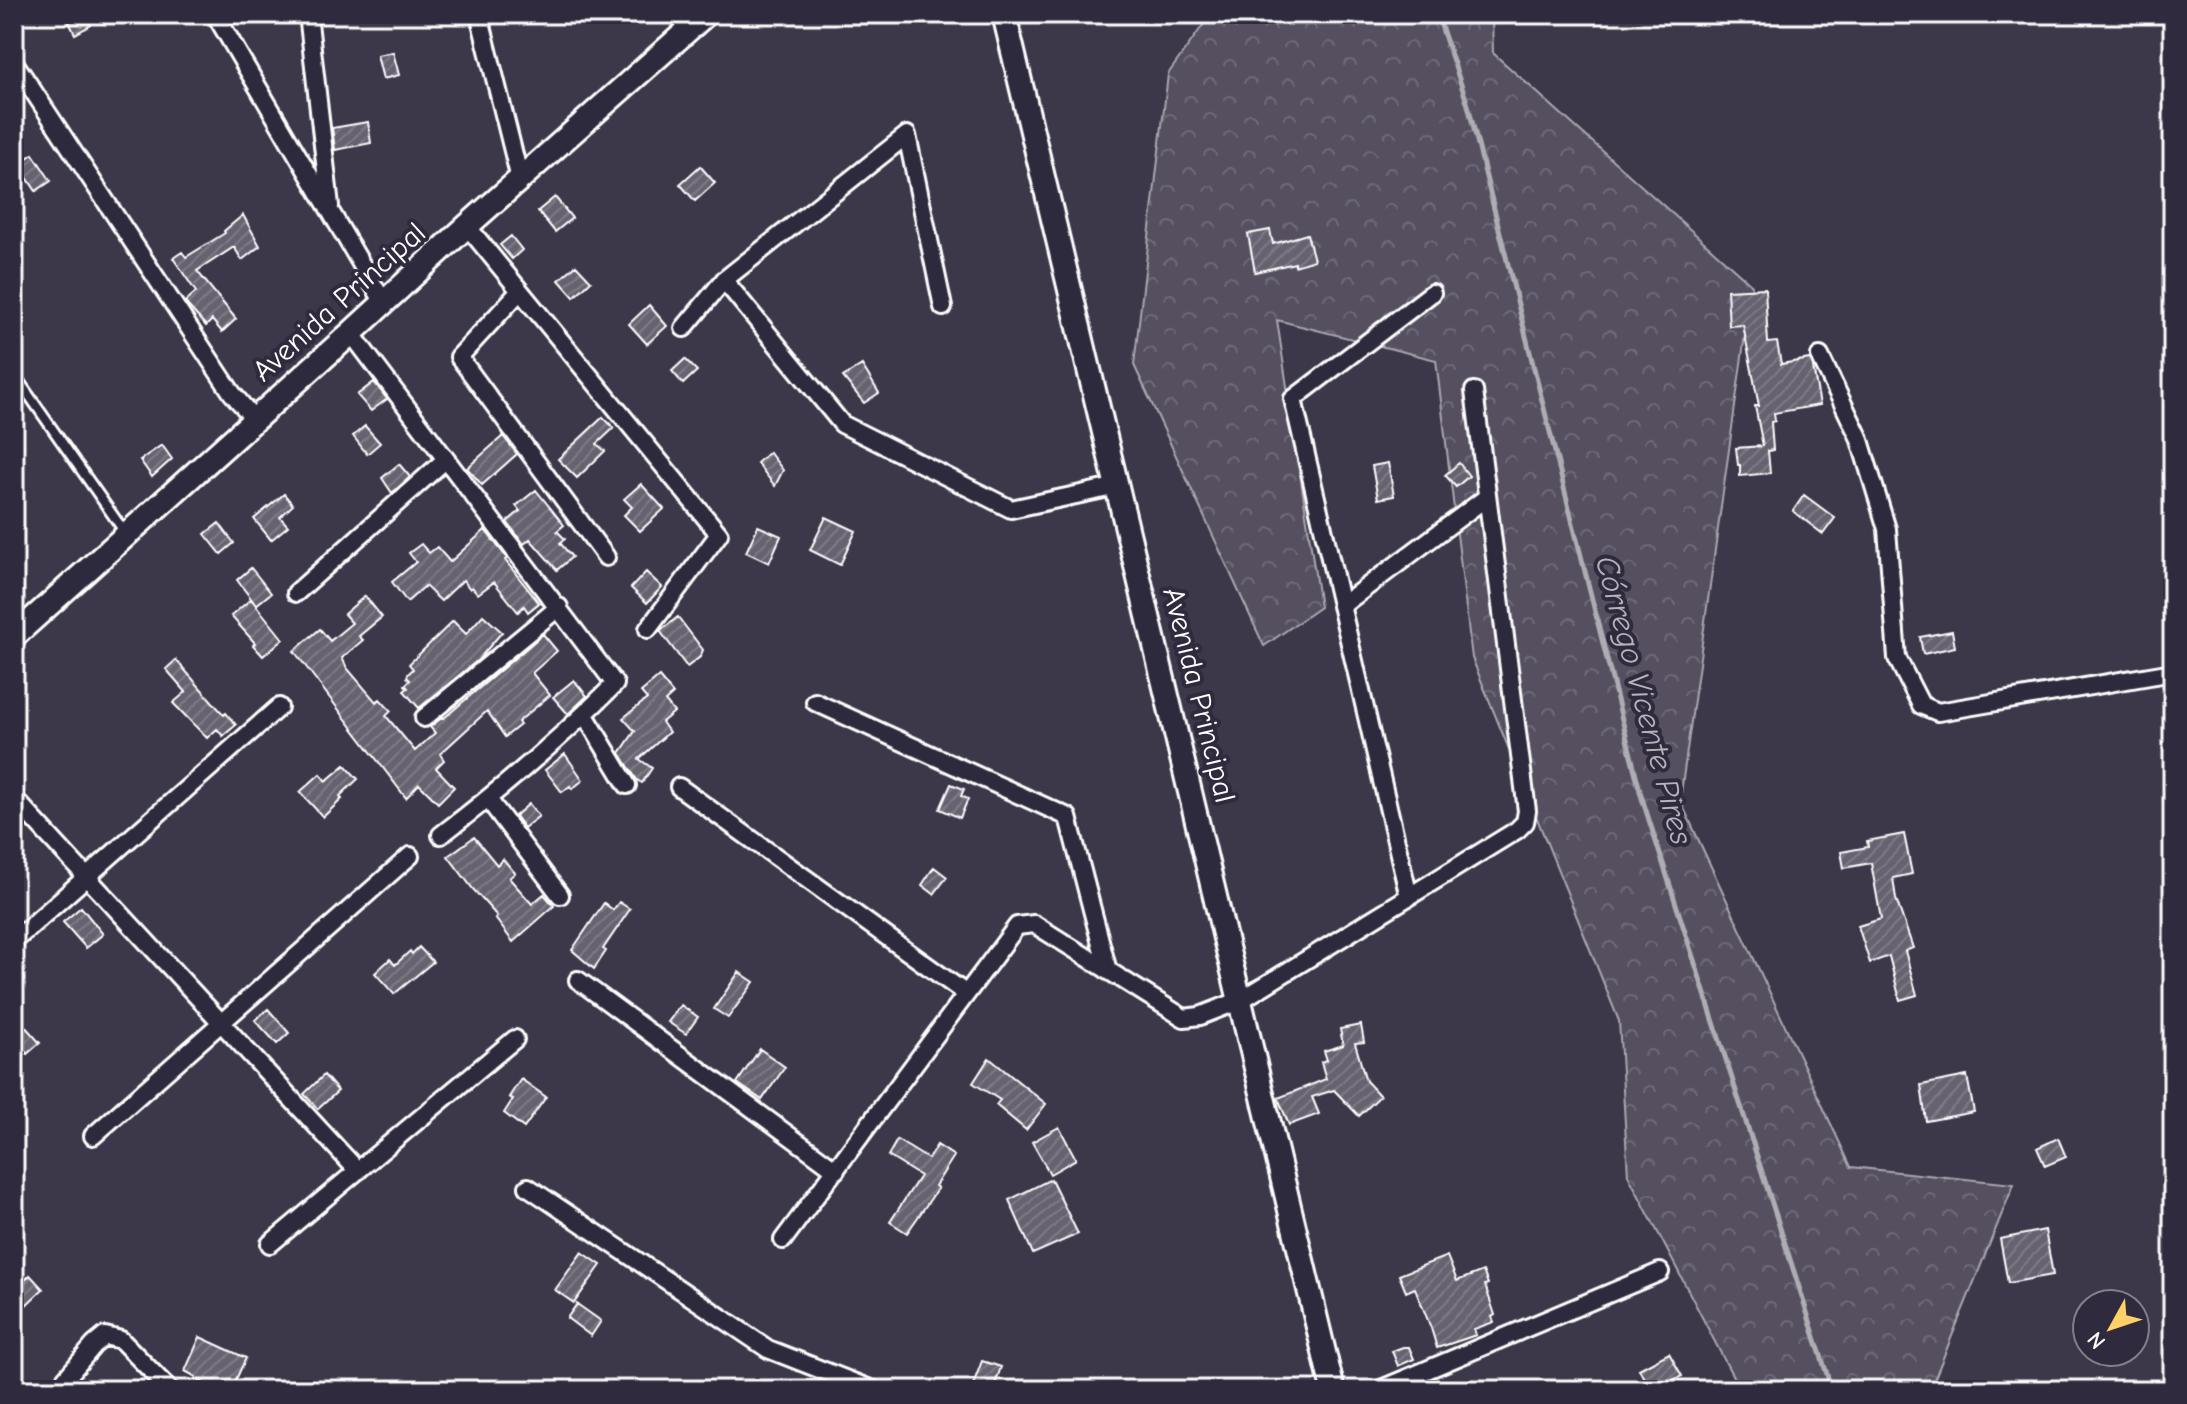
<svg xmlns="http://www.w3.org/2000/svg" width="2187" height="1404" font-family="'Comic Neue',sans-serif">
	<defs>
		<pattern id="forest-crowns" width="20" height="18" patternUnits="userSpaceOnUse" patternTransform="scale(2)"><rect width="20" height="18" fill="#555060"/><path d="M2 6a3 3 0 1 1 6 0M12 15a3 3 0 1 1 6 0" fill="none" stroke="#6e6a78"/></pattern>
		<pattern id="building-hatch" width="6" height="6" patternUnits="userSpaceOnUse" patternTransform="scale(2)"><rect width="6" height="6" fill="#666270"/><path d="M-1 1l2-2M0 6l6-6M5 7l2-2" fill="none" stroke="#7d7a85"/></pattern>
	</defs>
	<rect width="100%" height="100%" fill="#3c3749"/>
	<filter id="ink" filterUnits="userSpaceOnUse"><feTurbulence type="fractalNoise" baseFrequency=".0125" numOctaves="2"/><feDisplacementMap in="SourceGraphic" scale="16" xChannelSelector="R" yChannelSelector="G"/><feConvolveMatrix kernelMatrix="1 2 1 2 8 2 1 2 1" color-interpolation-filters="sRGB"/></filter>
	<g filter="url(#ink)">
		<path fill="url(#forest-crowns)" stroke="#aaa8b0" stroke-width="2" d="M1211 14H1492L1493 53 1752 285 1680 800 1851 1167 2014 1184 1930 1390H1740L1628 1175 1619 1021 1472 658 1436 360 1277 320 1320 607 1264 646 1134 365 1168 74Z"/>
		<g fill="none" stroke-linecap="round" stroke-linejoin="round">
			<path stroke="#afadb4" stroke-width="5" d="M1437 14 1468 105 1641 795 1832 1390"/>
		</g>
		<path fill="url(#building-hatch)" stroke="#fff" stroke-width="2" d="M65 14H85L91 25 75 34Z
			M393 52 399 75 383 79 377 55Z
			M368 122 371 143 335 150 332 128Z
			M33 154 51 181 36 191 18 164Z
			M700 166 715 183 695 201 680 184Z
			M555 197 572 218 555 232 538 211Z
			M243 215 260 246 242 260 234 247 197 271 236 319 222 332 212 320 206 326 188 306 185 302 196 292 173 258 182 252 186 257 225 233 224 231Z
			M1270 230 1273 244 1307 234 1314 260 1295 266V263L1255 272 1248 234Z
			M511 236 522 250 512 259 500 245Z
			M576 265 591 281 574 297 559 280Z
			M1765 288 1768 343 1777 342 1781 364 1810 359 1813 367 1820 405 1774 413 1775 421 1771 422 1773 450 1768 451 1770 473 1740 476V465H1738L1736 448 1763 446 1755 406H1759L1743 325 1729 326 1727 290Z
			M649 305 667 326 647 344 629 324Z
			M685 359 697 371 683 384 672 371Z
			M862 365 879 393 864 403 843 377Z
			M374 382 387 399 371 411 357 395Z
			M603 417 614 428 597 444 605 451 577 478 558 459Z
			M365 426 380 443 367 454 353 436Z
			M503 436 517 454 482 485 467 468Z
			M162 445 172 459 152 477 140 460Z
			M769 452 783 470 775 486 757 463Z
			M1388 463 1394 496 1378 499 1372 466Z
			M1459 463 1469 476 1456 487 1445 475Z
			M399 464 410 477 392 493 382 478Z
			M641 484 664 509 640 531 624 515 632 507 624 499Z
			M536 490 564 525 557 531 565 539 560 543 572 557 557 570 530 539 524 544 507 522 520 511 516 506Z
			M284 494 293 505 280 517 288 526 271 540 254 519Z
			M1804 495 1835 518 1823 534 1793 511Z
			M826 517 856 531 840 565 810 550Z
			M219 523 234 543 221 554 205 534Z
			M758 526 781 536 769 563 746 552Z
			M485 530 507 558 505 560 539 603 528 612 524 606 518 612 494 582 478 594 472 587 470 589 463 580 441 601 425 586 407 602 392 582 416 562 409 553 421 544 429 553 437 547 450 562Z
			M251 568 271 593 256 605 237 580Z
			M646 572 662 587 647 603 631 588Z
			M365 596 382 617 359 636 363 640 342 658 347 668 376 702 380 699 391 711 386 716 415 751 435 733 430 727 443 717 444 718 543 634 557 651 532 673 550 695 518 722 520 725 505 737 487 711 440 754 444 760 436 768 454 787 438 803 419 784 406 798 294 651 320 629 330 641 352 623 344 614Z
			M251 599 283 639 263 656 253 645 255 643 231 616Z
			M483 615 502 632 478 660 419 708 404 691 408 688 405 685 410 680 407 677 408 674 413 669 409 664 453 621 466 634Z
			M678 617 703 650 700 657 687 667 660 631Z
			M1952 631 1955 647 1923 654 1920 637Z
			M176 660 224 715 226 713 236 725 223 736 217 729 207 738 173 703 186 692 166 669Z
			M659 677 673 694 665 701 674 712 662 722 669 732 639 759 652 768 642 783 637 780 620 753 635 731 623 718 647 699 641 692Z
			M574 680 587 696 568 714 553 697Z
			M565 754 583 780 572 789 570 786 562 792 545 770Z
			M345 765 358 779 340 796 342 799 323 817 300 792 320 774 326 781Z
			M951 784 964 789 961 796 968 799 960 818 940 809Z
			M529 804 539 816 524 828 515 816Z
			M1904 834 1912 874 1893 878 1896 899 1913 948 1905 951 1917 995 1900 1000 1889 956 1870 963 1858 926 1881 919 1871 863 1844 868 1841 852 1868 847 1867 841Z
			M474 837 497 865 503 859 515 873 509 878 532 904 544 894 554 906 513 942 495 918 497 916 473 889 448 856Z
			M934 867 947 877 934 894 922 885Z
			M619 902 630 909 603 949 606 951 594 969 572 950 604 903 613 910Z
			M81 907 103 934 86 948 63 922Z
			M419 947 433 962 394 994 375 973 390 959 395 965 410 951 412 954Z
			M739 972 754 982 728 1018 714 1009Z
			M681 1005 698 1017 686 1034 668 1022Z
			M268 1009 289 1033 277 1044 255 1020Z
			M14 1014 40 1043 27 1054 14 1039Z
			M1361 1025 1364 1042 1355 1043 1366 1081 1380 1096 1359 1116 1334 1090 1312 1097 1319 1114 1289 1125 1278 1098 1326 1079 1321 1062 1327 1060 1324 1051 1343 1045 1340 1029Z
			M760 1049 785 1067 762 1100 737 1083Z
			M989 1058 1046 1104 1026 1130 996 1105 1000 1100 973 1083Z
			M324 1075 338 1091 318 1109 304 1094Z
			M1967 1076 1974 1112 1926 1121 1921 1085Z
			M521 1079 546 1097 524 1128 504 1113 513 1099 509 1097Z
			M1059 1127 1076 1159 1050 1174 1032 1142Z
			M2058 1138 2066 1157 2045 1166 2037 1148Z
			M897 1140 928 1159 937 1145 954 1156 935 1186 938 1188 907 1233 890 1222 920 1176 888 1156Z
			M1051 1179 1078 1234 1033 1254 1009 1200Z
			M2045 1230 2053 1275 2008 1283 2000 1239Z
			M582 1252 601 1265 574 1303 555 1290Z
			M1447 1256 1457 1281 1483 1271 1488 1284 1485 1285 1495 1315 1492 1317 1494 1322 1474 1329 1476 1335 1437 1348 1431 1328 1415 1288 1406 1292 1399 1275Z
			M30 1275 43 1289 24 1307 14 1296V1291Z
			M577 1304 601 1321 591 1336 567 1318Z
			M200 1337 246 1358 231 1390H212L203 1386 204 1383 195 1379 196 1377 185 1371Z
			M1403 1347H1409L1414 1359 1398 1366 1392 1351Z
			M1669 1353 1682 1376 1650 1390 1639 1369Z
			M982 1361 1001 1367 993 1390H971Z"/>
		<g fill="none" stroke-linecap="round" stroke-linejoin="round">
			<defs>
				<path id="lane" d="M14 374 126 534"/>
				<path id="street" d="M215 14 384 303
					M308 14 330 206
					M479 14 520 179
					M14 62 232 393 254 419
					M467 226 719 534 648 629
					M724 280 842 424 1011 509 1118 486
					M519 292 459 357 606 557
					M684 328 724 280 907 135 943 307
					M351 333 615 684C561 738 503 788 441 835
					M1820 356 1859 437 1887 529 1897 658 1921 705 1938 712 2173 672
					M296 593 445 460
					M1341 606 1487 497
					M815 702 1068 817 1108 971
					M585 715 627 785
					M424 718 559 607
					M679 787 965 993
					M14 798 358 1171
					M488 799 560 895
					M1409 897 1293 399 1432 293
					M14 941 279 707
					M578 980 836 1170
					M93 1136 410 856
					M528 1187 768 1349 873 1390
					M783 1240 1017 926 1034 924 1184 1018 1200 1016 1241 1000 1517 830 1525 822 1527 811 1474 391
					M270 1244 515 1039
					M56 1390 94 1345 105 1336 121 1340 170 1390
					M1379 1390 1660 1272"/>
				<path id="secondary" d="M1004 14 1333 1390
					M14 636 351 333 467 226 706 14"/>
			</defs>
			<use href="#lane" stroke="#fff" stroke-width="14"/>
			<use href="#street" stroke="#fff" stroke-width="22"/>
			<use href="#secondary" stroke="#fff" stroke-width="28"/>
			<use href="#lane" stroke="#2f2a3d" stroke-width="8"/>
			<use href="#street" stroke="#2f2a3d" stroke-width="16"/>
			<use href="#secondary" stroke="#2f2a3d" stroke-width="22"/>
		</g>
	</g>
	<g text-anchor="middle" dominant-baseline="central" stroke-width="8" stroke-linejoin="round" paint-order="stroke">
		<g font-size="30" fill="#fff" stroke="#2f2a3d">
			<text transform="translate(339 302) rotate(-42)">Avenida Principal</text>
			<text transform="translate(1199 695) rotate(76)">Avenida Principal</text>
		</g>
		<g font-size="32" font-style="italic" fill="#b5b4ba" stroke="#2f2a3d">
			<text transform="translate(1644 700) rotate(75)">Córrego Vicente Pires</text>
		</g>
	</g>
	<rect width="2187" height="1404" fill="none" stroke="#2f2a3d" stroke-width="48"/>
	<rect x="24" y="24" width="2139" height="1356" fill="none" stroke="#fff" stroke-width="3" filter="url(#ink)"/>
	<g transform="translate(2111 1328) rotate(230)"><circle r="38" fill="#2f2a3d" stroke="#827f8b" stroke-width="2"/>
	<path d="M0-6L14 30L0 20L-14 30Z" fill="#ffd166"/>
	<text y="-12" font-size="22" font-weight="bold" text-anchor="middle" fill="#ffffff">N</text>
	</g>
</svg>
